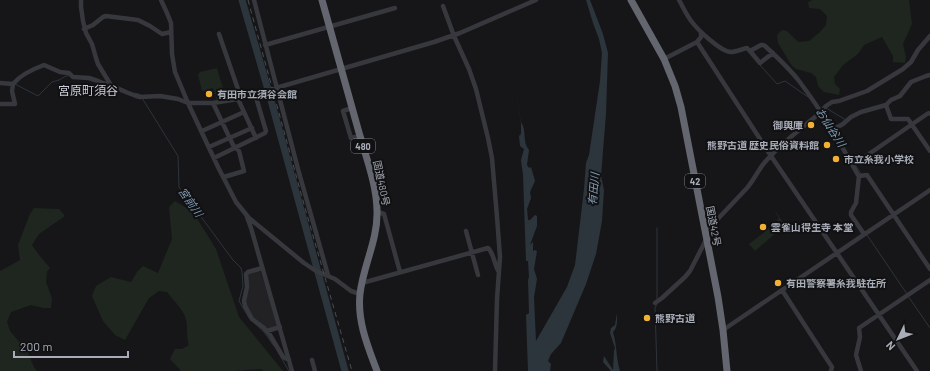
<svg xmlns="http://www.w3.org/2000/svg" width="930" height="371" font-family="Barlow,'Noto Sans JP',sans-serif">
	<rect width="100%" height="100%" fill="#161618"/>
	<path fill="#222225" d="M260 270 278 326 267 330 255 321 246 305 247 274Z"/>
	<path fill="#1e261f" d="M813 0H909L912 24 903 44 906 57 905 63 893 62V56L882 37 864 45 858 54 843 65 834 77 835 84 840 89 839 95 824 92 818 86 816 77 811 73 796 69 792 66 778 43 777 35 782 30 787 31 798 42 809 41 820 32 826 25 827 16 820 9 809 8 808 2Z
		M217 68 226 99 217 101 213 88 202 91 198 75 200 72Z
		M175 201 193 212 216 249 239 317 283 371H264L261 369 234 371H181L170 359 175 349H182L189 345C186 337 188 328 186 319 183 309 173 300 167 292L159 291 149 298 125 340 115 335 103 321 92 296 96 286 111 277 131 282 137 272 143 266 158 273 172 239 169 207Z
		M34 208 59 209 65 216 39 234 32 245 39 255 50 268 47 272 46 282 52 298 51 308H43L31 305 11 312 7 322 10 331 27 351 34 367 37 371H0V271L20 260 18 245 30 214Z
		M775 212H776L785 225 755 251 749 244 771 227 774 230 780 225 777 220 779 218Z"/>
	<path fill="#2c353c" d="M586 0H590L603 34 608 53 606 114 601 176 604 190 602 221 596 254 586 284 561 343 551 354 548 361 551 364 550 371H528L526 315 529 313 528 280 529 277 528 261H526L523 175 521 160 524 149 520 146 519 136 521 134V123L514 80 521 122C527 130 522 142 529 150L527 165 529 168 531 167 535 181 530 192 531 198 527 209 528 220H530L535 215 537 216V226L530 245 533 242V251L535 250 537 251 534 269 537 279 534 297 536 341 567 287 575 265 584 189 586 163 589 155 600 81 602 53 599 39 593 23Z
		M617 313C617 320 618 327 613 332 617 345 616 358 620 371H611L603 362 604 356 613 370 614 351 615 348 610 333 611 328 615 325Z"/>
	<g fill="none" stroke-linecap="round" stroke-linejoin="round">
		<path stroke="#2c353c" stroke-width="1" d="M760 65 777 84 785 81 808 97
			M15 84 38 96 52 82 59 80 66 76H68
			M112 84 126 90
			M135 93 141 95
			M142 98 178 156 179 187 233 260 241 268 242 272 243 286 239 301 249 318 264 332 274 346
			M826 108 846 120
			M856 166 861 174
			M867 235 907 294
			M908 296 930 328
			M657 299V228
			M282 359 289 371
			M657 371 655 307 657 305"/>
		<path stroke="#2c353c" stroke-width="7" d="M242 0 269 93 345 371"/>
		<path stroke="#37383d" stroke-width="4.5" d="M81 0V7L83 21 86 33 92 44 96 58 98 64 112 87
			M161 0 167 13 171 23 172 54 175 72 188 103 218 167 236 202 249 218 304 263 316 271 335 279 351 291 360 294
			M254 0 298 169 328 275
			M679 0C683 7 687 16 692 22 698 30 721 52 731 52 736 52 742 49 747 48L750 51 761 45H763L765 46C777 57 789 68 799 81 822 111 840 143 858 175L859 176 856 203 851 212V215L864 234
			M443 6 454 36 469 69 476 89 488 138 492 158 497 217 500 257 497 299 495 371
			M84 29 93 25 103 17 106 16 138 20 150 26 162 34 171 32
			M219 34 241 98
			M697 42 771 156 917 371
			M265 45 395 8
			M750 51 760 63 773 53
			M664 59 697 42 701 37V32
			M0 83 13 84C21 74 33 69 44 65L60 72 69 73 73 77 89 78 98 81 136 96 140 97 160 96 178 99 188 103H213L238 99 434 42 460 33 536 0
			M238 99 256 138
			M213 103 233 145 239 151 244 171 224 177
			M0 104H15L12 91 13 84
			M886 105 891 119H908L930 151
			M352 108 343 111 351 138 360 136
			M832 130 843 124 851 117 861 112 886 105 891 100 900 96 911 82 926 76 930 75
			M202 131 244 112
			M209 147 252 128
			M214 158 265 133 266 131 255 94
			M853 165 927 114 930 113
			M859 176 867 175 930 269
			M378 212 384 214 400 272
			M247 217 251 228 292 371
			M705 230 714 223 747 188C754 180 758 170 765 162 781 143 802 128 821 112L826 106 832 102 839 101 867 91 903 69 911 62 918 50 930 36
			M466 231 478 275
			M262 268 248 272 246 274 247 287 244 301 245 306 252 319 264 328 270 335 283 357 289 360
			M362 283 488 248C494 253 494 265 499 272
			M782 290 828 361 832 367 831 371
			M655 303 662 298 685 277 690 271 706 240
			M723 330 930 190
			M267 331 280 327
			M312 360 315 371
			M861 371 856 355 860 337 859 328 930 280"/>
		<path stroke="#63666e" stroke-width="7" d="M322 0C334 43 346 86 358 129 365 154 377 185 377 211 378 240 363 266 360 294 357 321 368 347 377 371
			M631 0 664 59 675 86 681 107 718 297 723 330 727 371"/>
		<path stroke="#4a4c52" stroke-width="1" stroke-dasharray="5 4" stroke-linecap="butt" d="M248 0 305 208 352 371"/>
	</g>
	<g fill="#f2b134" stroke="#111113" stroke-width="1.5">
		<circle cx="209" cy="94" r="4"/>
		<circle cx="811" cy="125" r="4"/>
		<circle cx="827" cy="145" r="4"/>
		<circle cx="836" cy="159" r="4"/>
		<circle cx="763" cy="227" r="4"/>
		<circle cx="778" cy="283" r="4"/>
		<circle cx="647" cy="318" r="4"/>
	</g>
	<g text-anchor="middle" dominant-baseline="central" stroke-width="4" stroke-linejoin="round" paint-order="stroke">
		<g fill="#111113" stroke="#7b7e86" stroke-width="1">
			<rect x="351" y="139" width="24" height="14" rx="3"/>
			<rect x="685" y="174" width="20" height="14" rx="3"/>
		</g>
		<g font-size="9" font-weight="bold" fill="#a8adb8">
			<text x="363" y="146">480</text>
			<text x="695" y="181">42</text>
		</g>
		<g font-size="10" font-weight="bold" fill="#a8adb8" stroke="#111113" text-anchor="start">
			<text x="217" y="94">有田市立須谷会館</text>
			<text x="803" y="125" text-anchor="end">御輿庫</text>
			<text x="819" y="145" text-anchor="end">熊野古道 歴史民俗資料館</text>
			<text x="844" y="159">市立糸我小学校</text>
			<text x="771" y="227">雲雀山得生寺 本堂</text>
			<text x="786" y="283">有田警察署糸我駐在所</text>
			<text x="655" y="318">熊野古道</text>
		</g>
		<g font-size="10" fill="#a8adb8" stroke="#111113">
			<text transform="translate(382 183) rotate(78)">国道480号</text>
			<text transform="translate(714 226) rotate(79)">国道42号</text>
		</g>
		<g font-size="11" font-style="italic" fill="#7f9bb3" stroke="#111113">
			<text transform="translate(831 127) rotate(57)">お仙谷川</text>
			<text transform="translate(593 189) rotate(-85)">有田川</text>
			<text transform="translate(191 202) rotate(55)">宮前川</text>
		</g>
		<g font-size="12" fill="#c9ccd4" stroke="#111113">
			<text x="88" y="90">宮原町須谷</text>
		</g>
	</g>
	<g transform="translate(898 339) rotate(227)" stroke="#111113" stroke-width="3" paint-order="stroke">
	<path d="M0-3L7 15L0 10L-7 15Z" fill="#a8adb8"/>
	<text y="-6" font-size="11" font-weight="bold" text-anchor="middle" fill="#a8adb8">N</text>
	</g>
	<path d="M14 351v6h114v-6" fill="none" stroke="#a8adb8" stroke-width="2"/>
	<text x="20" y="351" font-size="12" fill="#a8adb8" stroke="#111113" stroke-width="3" paint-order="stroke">200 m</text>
</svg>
